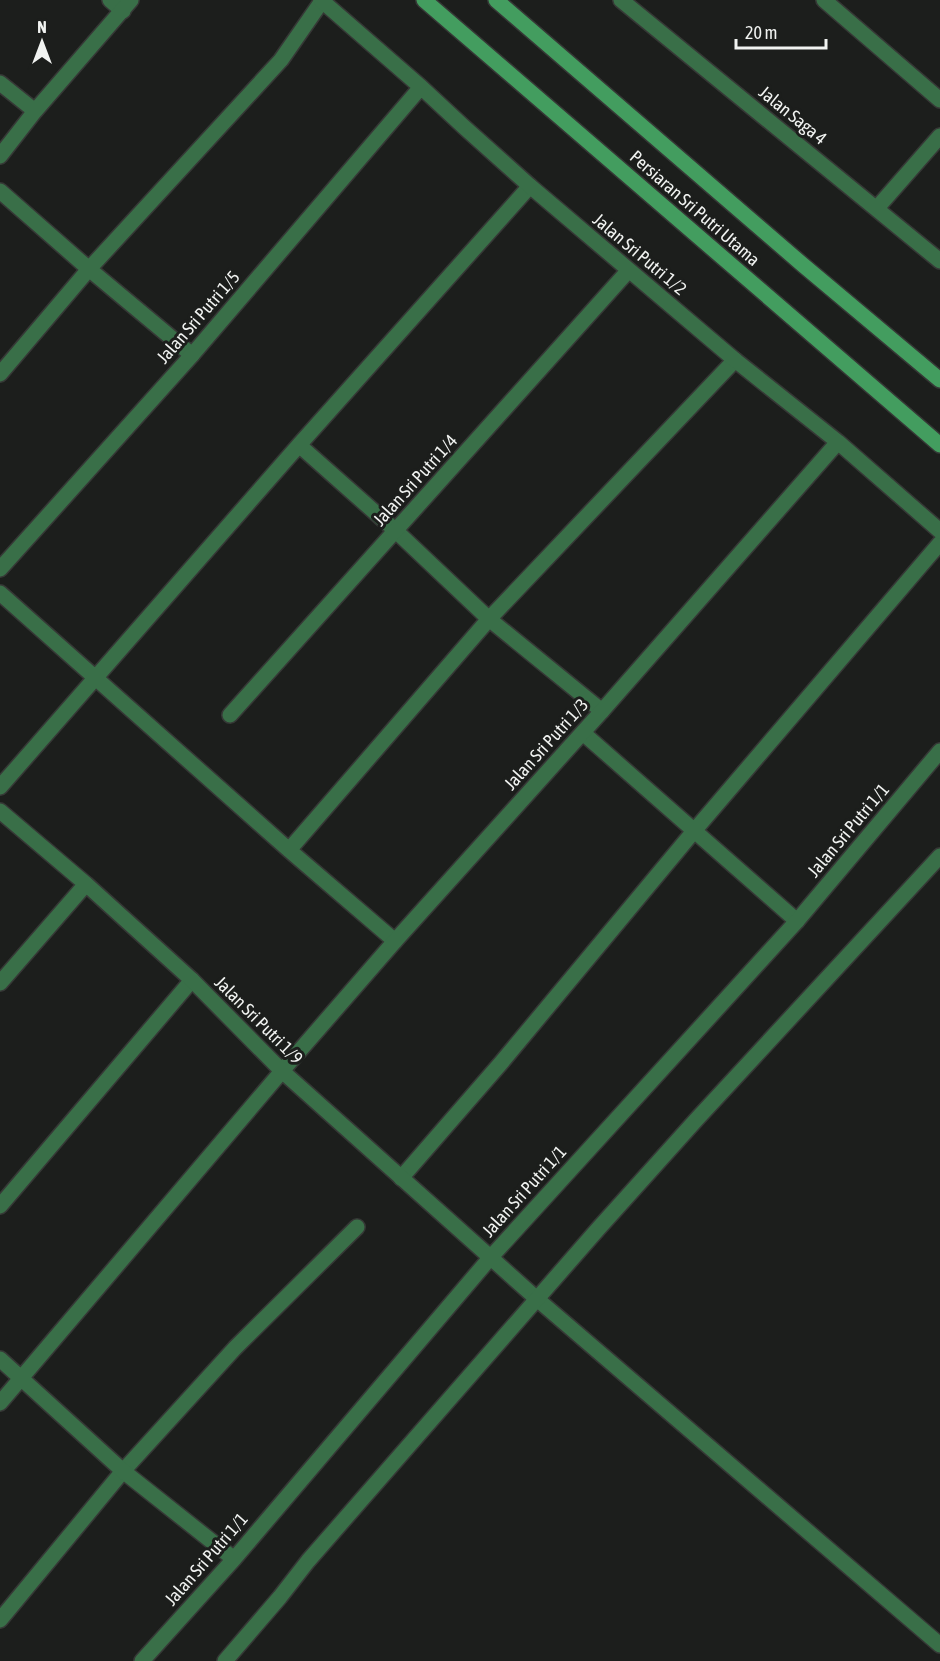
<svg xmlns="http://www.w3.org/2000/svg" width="940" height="1661" font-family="'Asap Condensed',sans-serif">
	<rect width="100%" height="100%" fill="#1c1e1c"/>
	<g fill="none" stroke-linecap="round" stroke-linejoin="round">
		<defs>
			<path id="service" d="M110 0 123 11
				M824 0 940 100
				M0 191 89 269 192 355
				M0 374 89 269 281 60 322 1
				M299 445 396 531 489 619 602 711
				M0 593 289 850 395 941
				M583 733 797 921
				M0 787 299 445 530 186
				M289 850 489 619 735 360
				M401 1178 501 1063 694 831 940 543
				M0 1206 192 980
				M0 1620 123 1471 235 1348 357 1227"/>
			<path id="minor" d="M321 0 421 87 464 127 530 186 735 360 838 442 940 531
				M621 0 940 261
				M0 83 35 111
				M0 156 35 111 131 0
				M877 208 940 136
				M0 569 192 355 421 87
				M230 715 629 270
				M0 811 86 884 192 980 282 1071 537 1299 940 1645
				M0 983 86 884
				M0 1359 123 1471 234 1559
				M0 1403 282 1071 395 941 602 711 838 442
				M142 1661 234 1559 490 1258 797 921 940 751"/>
			<path id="tertiary" d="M225 1661 280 1597 308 1561 598 1229 696 1120 940 856"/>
			<path id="secondary" d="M424 0 940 445
				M496 0 803 265 940 380"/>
		</defs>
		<use href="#service" stroke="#363836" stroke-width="18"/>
		<use href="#minor" stroke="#363836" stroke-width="18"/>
		<use href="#tertiary" stroke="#363836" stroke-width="18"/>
		<use href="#secondary" stroke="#363836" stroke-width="18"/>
		<use href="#service" stroke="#396f48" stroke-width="15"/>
		<use href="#minor" stroke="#396f48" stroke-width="15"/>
		<use href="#tertiary" stroke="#396f48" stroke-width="15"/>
		<use href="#secondary" stroke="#439d5f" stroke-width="15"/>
	</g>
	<g text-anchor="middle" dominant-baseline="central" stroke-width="6" stroke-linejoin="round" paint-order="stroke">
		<g font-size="18" fill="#f1f3f1" stroke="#1c1e1c">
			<text transform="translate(793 115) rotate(39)">Jalan Saga 4</text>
			<text transform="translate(695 208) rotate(41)">Persiaran Sri Putri Utama</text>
			<text transform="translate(640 254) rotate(40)">Jalan Sri Putri 1/2</text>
			<text transform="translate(198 317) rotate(-49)">Jalan Sri Putri 1/5</text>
			<text transform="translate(415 480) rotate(-48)">Jalan Sri Putri 1/4</text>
			<text transform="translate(546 744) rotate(-48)">Jalan Sri Putri 1/3</text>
			<text transform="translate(848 830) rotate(-50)">Jalan Sri Putri 1/1</text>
			<text transform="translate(259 1020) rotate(45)">Jalan Sri Putri 1/9</text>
			<text transform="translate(524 1191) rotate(-48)">Jalan Sri Putri 1/1</text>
			<text transform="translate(206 1559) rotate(-49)">Jalan Sri Putri 1/1</text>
		</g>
	</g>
	<g transform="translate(42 42)" stroke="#1c1e1c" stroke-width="4.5" paint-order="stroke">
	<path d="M0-4.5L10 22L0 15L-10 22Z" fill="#f1f3f1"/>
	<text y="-9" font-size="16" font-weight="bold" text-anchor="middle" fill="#f1f3f1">N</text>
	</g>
	<path d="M736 39v9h90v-9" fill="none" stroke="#f1f3f1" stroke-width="3"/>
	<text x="745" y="39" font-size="18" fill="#f1f3f1" stroke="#1c1e1c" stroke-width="4.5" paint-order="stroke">20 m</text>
</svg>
